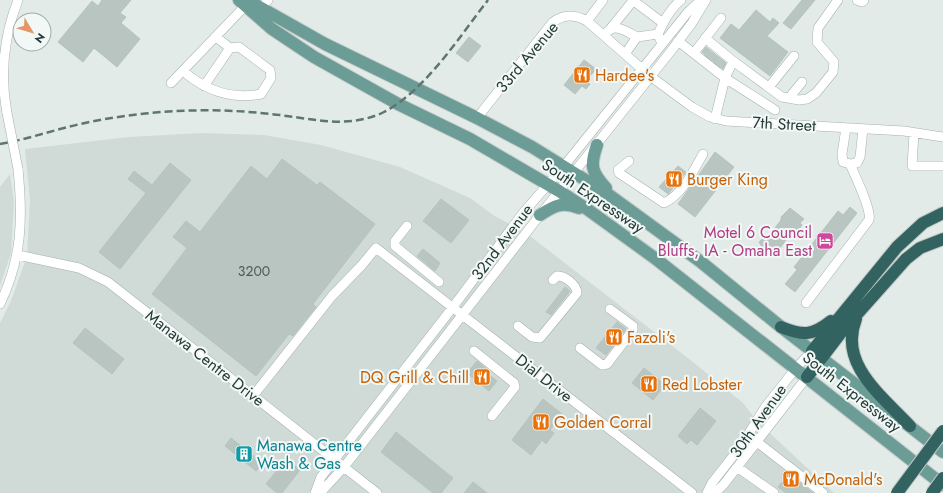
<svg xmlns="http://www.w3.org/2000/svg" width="943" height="493" font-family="Jost,sans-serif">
	<rect width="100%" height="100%" fill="#e2ebe8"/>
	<path fill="#d0dad7" d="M202 133 264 135 321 145 400 167 470 198 493 215 526 233 693 362 743 403 757 421 834 493H0V323L11 301 27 256 30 201 25 149 129 137Z
		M10 174 14 202 11 253 0 286V187Z"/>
	<path fill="#b8c5c1" stroke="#b5c4c0" d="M102 0H131L120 13 126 17 121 23 140 39 117 67 94 48 83 62 58 42 92 1 98 6Z
		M802 0H815L791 29 783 23Z
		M756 10 770 22 773 18 779 23 767 36 788 52 770 76 720 38 731 24 739 30Z
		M469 37 481 46 468 62 456 53Z
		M706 47 726 63 723 69 702 52Z
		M584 60 596 69 586 81 590 84 586 89 582 86 575 94 564 85Z
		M715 152 734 167 695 217 678 204Z
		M282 159 317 185 320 182 375 224 313 304 316 307 311 313 293 336 289 334 256 376 152 294 187 248 173 237 186 221 200 232 251 166 267 179Z
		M170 163 191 180 120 269 99 252 146 193 128 179 134 171 152 185Z
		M678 166 686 172 668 194 659 187Z
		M441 199 469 220 451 243 423 221Z
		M850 207 857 213 795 292 785 284 797 270 794 267 838 211 843 215Z
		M790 208 804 219 800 223 802 225 796 233 793 231 776 253 769 248 762 247 759 242 762 239 766 240 781 220V217Z
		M423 249 440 263 435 271 417 256Z
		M565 287 570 291 551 315 546 312Z
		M617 322 626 329 606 355 596 348Z
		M85 328 124 359 112 374 73 343Z
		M477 361 490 372 488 374 497 381 489 391 467 373Z
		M644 368 665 385 653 400 632 383Z
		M543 399 562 414 550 430 554 433 546 444 542 440 531 455 512 440Z
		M700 408 716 421 697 445 691 440 687 444 678 436Z
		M396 432 453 478 441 493H433L381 452Z
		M231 438 263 463 256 471 225 446Z
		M286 459 300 470 282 493H277L266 484Z
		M788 474 813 493H786L778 487Z
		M473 482 487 493H464Z"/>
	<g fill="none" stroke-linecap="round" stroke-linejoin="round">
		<path stroke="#bcc8c5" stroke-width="9" stroke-dasharray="9 4.5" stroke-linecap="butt" d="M707 59 714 51
			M716 66 722 58"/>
		<defs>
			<path id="minor" d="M857 0 862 2 864 0
				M258 13 268 0
				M587 21 603 0
				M611 28 632 2H635L663 23
				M608 31C616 23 629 33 637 37
				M705 38 733 61 725 78 715 119
				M678 41 725 78 775 110
				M662 44 658 34C664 21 670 9 681 0
				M694 53 721 18
				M625 54 637 37 658 34
				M733 61 782 97 799 100 807 99 816 93 833 72 834 62 817 42 818 28 838 0
				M183 71C205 90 232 100 261 94L271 78 270 70 239 47 230 48 216 37
				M171 83 249 2
				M204 86 230 48
				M769 87 794 56
				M789 98 802 82
				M7 113C0 75 4 36 18 0
				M477 118 552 23C563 14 574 14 587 21L650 76 692 107 710 117 726 121 904 131 943 137
				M846 128 842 154 843 162 850 164 857 163 860 157 863 129
				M914 133 912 166H943
				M629 161 618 170 619 173 664 203C682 195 694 170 703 154
				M407 226 395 241V246L439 282
				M18 255 79 268 108 282 377 493
				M806 303 869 220C872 210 855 176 850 164
				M0 304C22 258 23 219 18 169
				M518 326 532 337 540 338 577 293C577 285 564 275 557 276L553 280
				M580 348 602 365 607 364 633 330V326L610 309
				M474 351 514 383 515 387 492 416
				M253 396 332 296 361 266 376 248 692 493
				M757 442 823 493
				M737 467 774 493
				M315 493 321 477 453 307 523 213 564 166 688 12 701 0
				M320 493 344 467 540 215 671 51 692 23 706 0
				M707 493 712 483 741 446 766 406 796 368 812 351
				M715 493 724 484 807 377"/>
			<path id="major" d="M239 0 272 29 314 57 398 104 470 139 559 191 587 209 656 259 943 485
				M247 0 325 44 477 118 532 147 605 192 701 262 781 327 943 452
				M597 145C590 165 591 172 606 188
				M540 215C554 206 562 201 579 208"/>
			<path id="highway" d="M856 319C838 364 882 396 910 426
				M781 327C803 336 812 336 831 321
				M812 351 897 247 923 223 943 213
				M807 377 843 330 906 259 920 248 943 239"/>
		</defs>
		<use href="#minor" stroke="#a5b2af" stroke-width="10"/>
		<use href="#major" stroke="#c2c8c7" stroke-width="14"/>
		<use href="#highway" stroke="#c2c8c7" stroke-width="14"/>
		<use href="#minor" stroke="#fff" stroke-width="9"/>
		<use href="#major" stroke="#6b9c96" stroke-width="12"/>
		<use href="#highway" stroke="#336360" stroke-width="12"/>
		<path stroke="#5e7572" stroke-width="2.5" stroke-dasharray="8 4" stroke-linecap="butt" d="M0 144C29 139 56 129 85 123 146 110 210 107 271 114 310 118 347 130 384 112 425 91 460 36 488 0"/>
		<defs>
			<path id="minor-bridge" d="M7 113 18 169"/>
			<path id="highway-bridge" d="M897 493 943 431
				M932 493 943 478"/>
		</defs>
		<use href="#minor-bridge" stroke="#a5b2af" stroke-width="10" stroke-linecap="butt"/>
		<use href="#highway-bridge" stroke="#c2c8c7" stroke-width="14" stroke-linecap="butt"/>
		<use href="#minor-bridge" stroke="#fff" stroke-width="9"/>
		<use href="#highway-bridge" stroke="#336360" stroke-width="12"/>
	</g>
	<defs>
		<symbol id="restaurant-square" viewBox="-11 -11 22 22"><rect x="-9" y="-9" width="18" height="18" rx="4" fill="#e8710a" stroke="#f2f8f6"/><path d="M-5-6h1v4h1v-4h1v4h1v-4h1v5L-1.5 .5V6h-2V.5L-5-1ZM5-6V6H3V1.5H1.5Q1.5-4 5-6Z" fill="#fff"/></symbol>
		<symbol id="hotel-square" viewBox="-11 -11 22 22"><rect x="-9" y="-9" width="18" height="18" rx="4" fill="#d1479c" stroke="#f2f8f6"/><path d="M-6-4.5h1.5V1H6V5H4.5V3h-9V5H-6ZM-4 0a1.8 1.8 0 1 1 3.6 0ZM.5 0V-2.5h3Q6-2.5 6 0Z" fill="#fff"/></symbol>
		<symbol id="building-square" viewBox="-11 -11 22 22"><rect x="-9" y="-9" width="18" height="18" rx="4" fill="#0f9aa8" stroke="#f2f8f6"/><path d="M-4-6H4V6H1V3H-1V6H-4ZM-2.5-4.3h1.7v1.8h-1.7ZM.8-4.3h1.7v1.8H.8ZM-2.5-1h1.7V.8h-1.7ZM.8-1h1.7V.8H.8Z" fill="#fff"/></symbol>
	</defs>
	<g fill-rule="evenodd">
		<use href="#restaurant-square" x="572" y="65" width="20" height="20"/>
		<use href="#restaurant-square" x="664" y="169" width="20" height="20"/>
		<use href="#hotel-square" x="815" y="231" width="20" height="20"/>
		<use href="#restaurant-square" x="604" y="327" width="20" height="20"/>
		<use href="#restaurant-square" x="472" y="367" width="20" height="20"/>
		<use href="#restaurant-square" x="639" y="374" width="20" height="20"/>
		<use href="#restaurant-square" x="531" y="412" width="20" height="20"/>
		<use href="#building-square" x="234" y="444" width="20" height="20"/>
		<use href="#restaurant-square" x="781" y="469" width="20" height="20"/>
	</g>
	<g text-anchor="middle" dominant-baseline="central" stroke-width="4" stroke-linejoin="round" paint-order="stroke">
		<g font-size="14" fill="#495d5a">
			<text x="254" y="271">3200</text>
		</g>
		<g font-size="16" fill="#243a37" stroke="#f2f8f6">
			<text transform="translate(527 57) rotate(-50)">33rd Avenue</text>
			<text transform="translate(784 124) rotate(3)">7th Street</text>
			<text transform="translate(593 196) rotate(34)">South Expressway</text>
			<text transform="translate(502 242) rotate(-53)">32nd Avenue</text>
			<text transform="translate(205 358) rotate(38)">Manawa Centre Drive</text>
			<text transform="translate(544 378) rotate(38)">Dial Drive</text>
			<text transform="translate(852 392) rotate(38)">South Expressway</text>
			<text transform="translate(758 421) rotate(-55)">30th Avenue</text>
		</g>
		<g font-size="16" fill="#c56008" stroke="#f2f8f6" text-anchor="start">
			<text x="595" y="75">Hardee's</text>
			<text x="687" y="179">Burger King</text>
			<text x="627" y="337">Fazoli's</text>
			<text x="469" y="377" text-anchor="end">DQ Grill &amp; Chill</text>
			<text x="662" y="384">Red Lobster</text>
			<text x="554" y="422">Golden Corral</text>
			<text x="804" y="479">McDonald's</text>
		</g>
		<g font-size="16" fill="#b23c85" stroke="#f2f8f6" text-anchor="end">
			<text x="812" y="232">Motel 6 Council<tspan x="812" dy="18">Bluffs, IA - Omaha East</tspan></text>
		</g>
		<g font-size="16" fill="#0d838f" stroke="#f2f8f6" text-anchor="start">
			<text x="257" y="445">Manawa Centre<tspan x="257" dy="18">Wash &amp; Gas</tspan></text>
		</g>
	</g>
	<g transform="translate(32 32) rotate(128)"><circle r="19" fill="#f2f8f6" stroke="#a0acaa"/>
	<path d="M0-3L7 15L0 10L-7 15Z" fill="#e49667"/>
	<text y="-6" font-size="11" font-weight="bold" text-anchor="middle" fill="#243a37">N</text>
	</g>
</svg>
